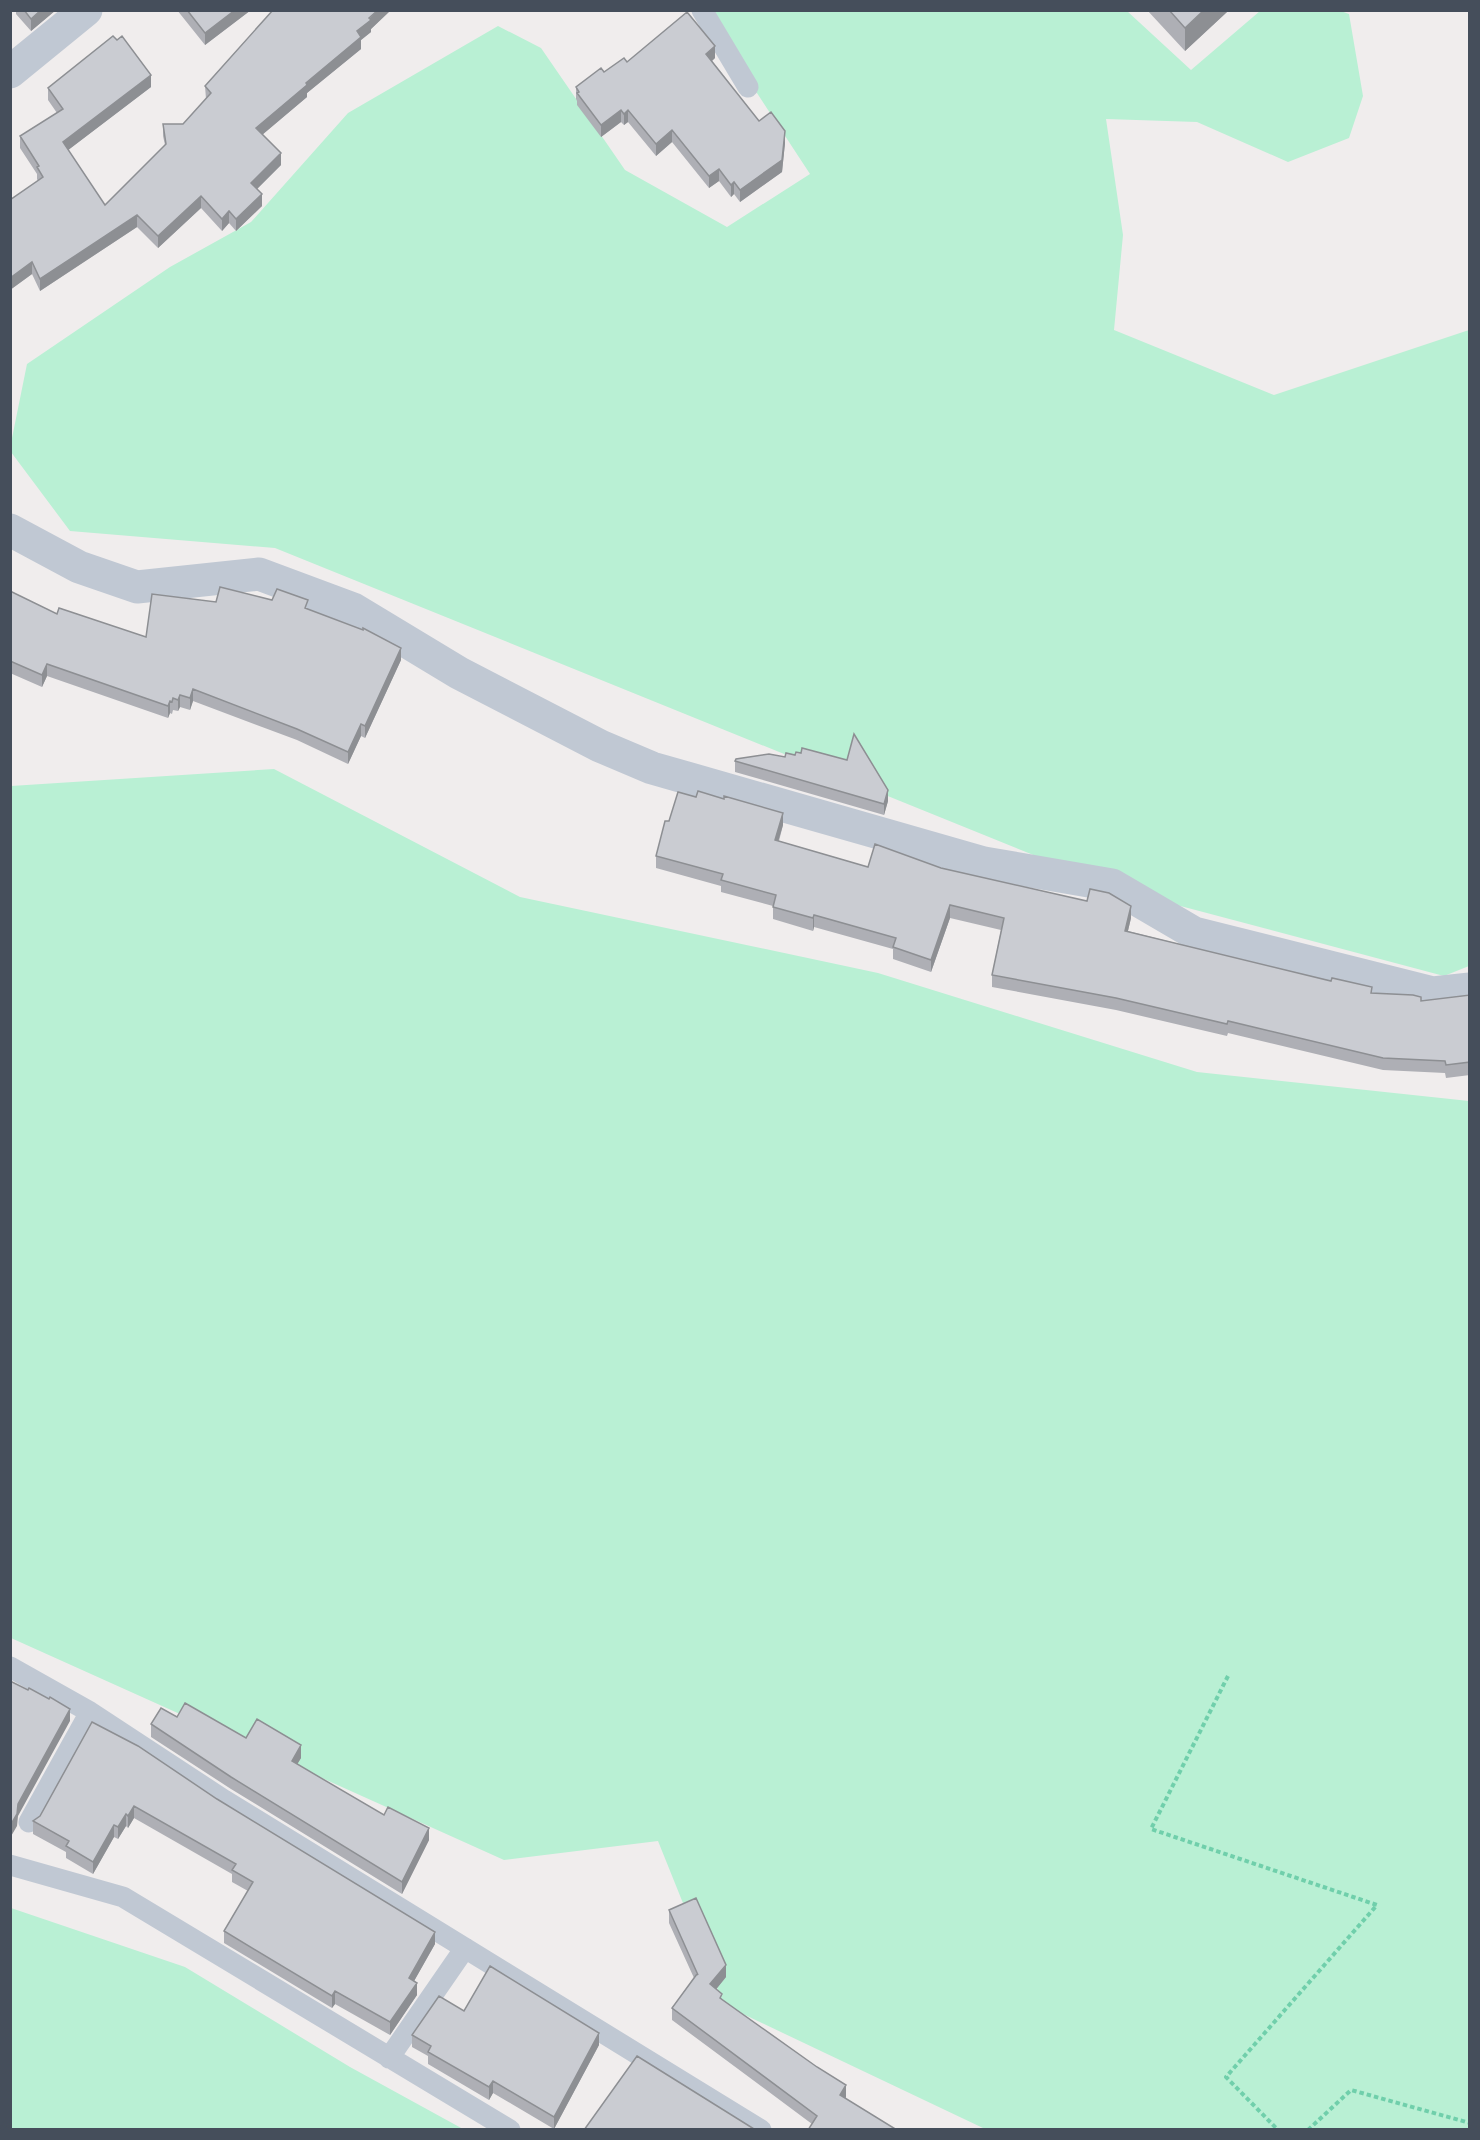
<svg xmlns="http://www.w3.org/2000/svg" width="1480" height="2140" font-family="'Varela Round',sans-serif">
	<rect width="100%" height="100%" fill="#f0eded"/>
	<path fill="#b9f0d4" d="M1338 10 1349 14 1363 96 1349 138 1288 162 1197 122 1106 119 1123 235 1114 330 1274 395 1469 330V966L1444 976 1120 890 275 548 70 531 11 452V443L27 364 170 267 251 222 348 113 498 26 541 48 625 170 727 227 810 174 713 26 712 11H1127L1191 70 1260 11Z
		M274 769 520 897 878 973 1197 1072 1469 1101V2129L997 2130 983 2128 724 2005 658 1841 504 1860 11 1638V786Z
		M11 1908 185 1967 350 2067 463 2129H11Z"/>
	<g fill="none" stroke-linecap="round" stroke-linejoin="round">
		<path stroke="#70cfab" stroke-width="4" stroke-dasharray="4.5 3" stroke-linecap="butt" d="M1228 1676 1151 1829 1377 1905 1226 2077 1278 2130
			M1308 2130 1351 2090 1470 2123"/>
		<path stroke="#c0c8d3" stroke-width="21" d="M702 10 748 87
			M10 1667 90 1712 224 1800 761 2130
			M29 1822 90 1712
			M10 1865 123 1897 510 2130
			M389 2058 465 1948"/>
		<path stroke="#c0c8d3" stroke-width="33" d="M10 72 86 10
			M10 530 79 567 137 587 259 574 353 609 459 673 600 746 652 768 984 863 1112 885 1194 933 1433 993 1470 989"/>
	</g>
	<path fill="#aeafb5" d="M16 10H56L31 31 16 14Z
		M177 10H251L205 45Z
		M273 10H391L371 29V32L361 40V49L307 93V97L262 135 281 165 257 189 262 206 236 231 229 223 222 231 201 208 158 248 137 227 40 291 32 274 10 290V200L38 181 37 179V174L20 148V136L57 113 48 100V88L151 87 68 150 105 205 165 145 163 136V124H183L206 99 205 86Z
		M1147 10H1227V12L1185 51Z
		M715 58 712 61 759 121 785 143 782 172 740 202 734 194 731 197 719 181 709 188 672 142 656 156 628 122 624 125 621 122 601 137 577 105V101L576 99V87L627 62Z
		M10 591 57 614 146 637 216 602 308 609 401 660 365 738 361 736 348 764 297 740 193 701 190 710 180 707 178 711 173 710 172 714 170 713 168 718 47 676 42 687 10 673Z
		M735 761 888 801 884 815 735 772Z
		M696 797 724 799 783 825 779 841 868 867 941 868 1131 918 1128 931 1372 993 1421 1001 1470 995V1075L1446 1078 1445 1073 1383 1070 1228 1033 1227 1036 1116 1010 992 987V975L1001 930 950 918 931 972 893 959V949L814 927 813 931 773 919V906L721 892V886L656 868V856L669 821Z
		M177 1717 246 1738 301 1758 297 1764 384 1815 429 1840 402 1894 231 1789 151 1737V1724Z
		M92 1722 435 1944 414 1981 417 1995 390 2035 335 2004 332 2008 224 1943V1931L248 1891 232 1882V1874L134 1818 128 1828 126 1826 118 1839 114 1837 93 1874 66 1858V1852L33 1834V1821L40 1816Z
		M669 1910 726 1977 716 1989 722 1999 846 2097V2098L812 2124 672 2020V2008L694 1978 669 1923Z
		M464 2011 599 2045 554 2129 493 2093 489 2100 428 2064V2056L412 2047V2035Z"/>
	<path fill="#8d8f93" d="M41 10H56L31 31V19Z
		M235 10H251L205 45V33Z
		M378 10H391L371 29V32L361 40V49L307 93V97L256 140V128L306 83Z
		M1204 10H1227V12L1185 51V28Z
		M715 46V58L706 66V54Z
		M151 75V87L63 154V142Z
		M621 110V122L601 137V125Z
		M628 110V122L624 125V114Z
		M672 130V142L656 156V144Z
		M785 131V143L782 172 740 202V190Z
		M281 153V165L251 195V183Z
		M719 169V181L709 188V176Z
		M734 182V194L731 197V185Z
		M262 194V206L236 231V219Z
		M201 196V208L158 248V236Z
		M229 211V223L222 231V219Z
		M137 215V227L40 291V279Z
		M32 262V274L10 290V278Z
		M401 648V660L365 738V726Z
		M47 664V676L42 687V675Z
		M193 689V701L190 710V698Z
		M180 695V707L178 711V700Z
		M170 701V713L168 718V706Z
		M361 724V736L348 764V752Z
		M888 790V801L884 815V804Z
		M783 813V825L775 852V840Z
		M950 905V918L931 972V960Z
		M1131 906V918L1125 943V931Z
		M814 915V927L813 931V918Z
		M70 1709V1721L18 1816 17 1826 10 1838V1826L18 1804Z
		M301 1745V1758L292 1773V1761Z
		M134 1806V1818L128 1828V1816Z
		M126 1814V1826L118 1839V1827Z
		M114 1825V1837L93 1874V1862Z
		M429 1828V1840L402 1894V1882Z
		M435 1932V1944L409 1990V1978Z
		M726 1965V1977L710 1997V1984Z
		M417 1983V1995L390 2035V2022Z
		M335 1991V2004L332 2008V1996Z
		M599 2033V2045L554 2129V2117Z
		M493 2081V2093L489 2100V2087Z
		M846 2085V2097L840 2107V2095Z"/>
	<path fill="#caccd2" stroke="#8d8f93" stroke-width="1.5" d="M24 10H41L31 19Z
		M187 10H235L205 33Z
		M273 10H378L369 18 371 20 357 31 361 37 306 83 307 85 256 128 281 153 251 183 262 194 236 219 229 211 222 219 201 196 158 236 137 215 40 279 32 262 10 278V200L43 177 37 167 39 166 20 136 63 109 48 88 113 36 117 40 122 36 151 75 63 142 105 205 166 144 163 124H183L211 93 205 86Z
		M1169 10H1204L1185 28Z
		M687 12 715 46 706 54 759 121 771 112 785 131 782 160 740 190 734 182 731 185 719 169 709 176 672 130 656 144 628 110 624 114 621 110 601 125 577 93 579 92 576 87 601 68 604 72 624 58 627 62Z
		M220 587 272 600 277 589 308 600 305 608 363 630V628L401 648 365 726 361 724 348 752 297 729 193 689 190 698 180 695 178 700 173 698 172 702 170 701 168 706 47 664 42 675 10 661V591L57 614 59 608 146 637 152 594 216 602Z
		M854 734 888 790 884 804 735 761 736 759 769 754 785 757 786 753 795 755 796 752 801 753 802 748 847 760Z
		M698 791 724 799V796L783 813 775 840 868 867 875 844 941 868 1087 901 1090 889 1109 893 1131 906 1125 931 1331 981 1332 978 1372 987 1371 993 1413 995 1421 997V1001L1470 995V1062L1446 1065 1445 1061 1383 1058 1228 1021 1227 1024 1116 998 992 975 1004 918 950 905 931 960 893 947 896 938 814 915 813 918 773 907 776 895 721 880 723 874 656 856 665 821H669L678 792 696 797Z
		M10 1681 28 1690 29 1688 49 1699 50 1697 70 1709 18 1804 17 1814 10 1826Z
		M185 1703 246 1738 257 1719 301 1745 292 1761 384 1815 388 1807 429 1828 402 1882 231 1777 151 1724 161 1708 177 1717Z
		M92 1722 138 1746 217 1799 435 1932 409 1978 417 1983 390 2022 335 1991 332 1996 224 1931 253 1882 232 1870 236 1864 134 1806 128 1816 126 1814 118 1827 114 1825 93 1862 66 1846 69 1841 33 1821 40 1816Z
		M696 1898 726 1965 710 1984 722 1994 720 1998 817 2067 846 2085 840 2095 897 2130H808L817 2116 672 2008 697 1974 698 1975 669 1910Z
		M490 1966 599 2033 554 2117 493 2081 489 2087 428 2052 431 2046 412 2035 439 1996 464 2011Z
		M637 2056 754 2129 757 2130H584Z"/>
	<rect width="1480" height="2140" fill="none" stroke="#454e5b" stroke-width="24"/>
</svg>
